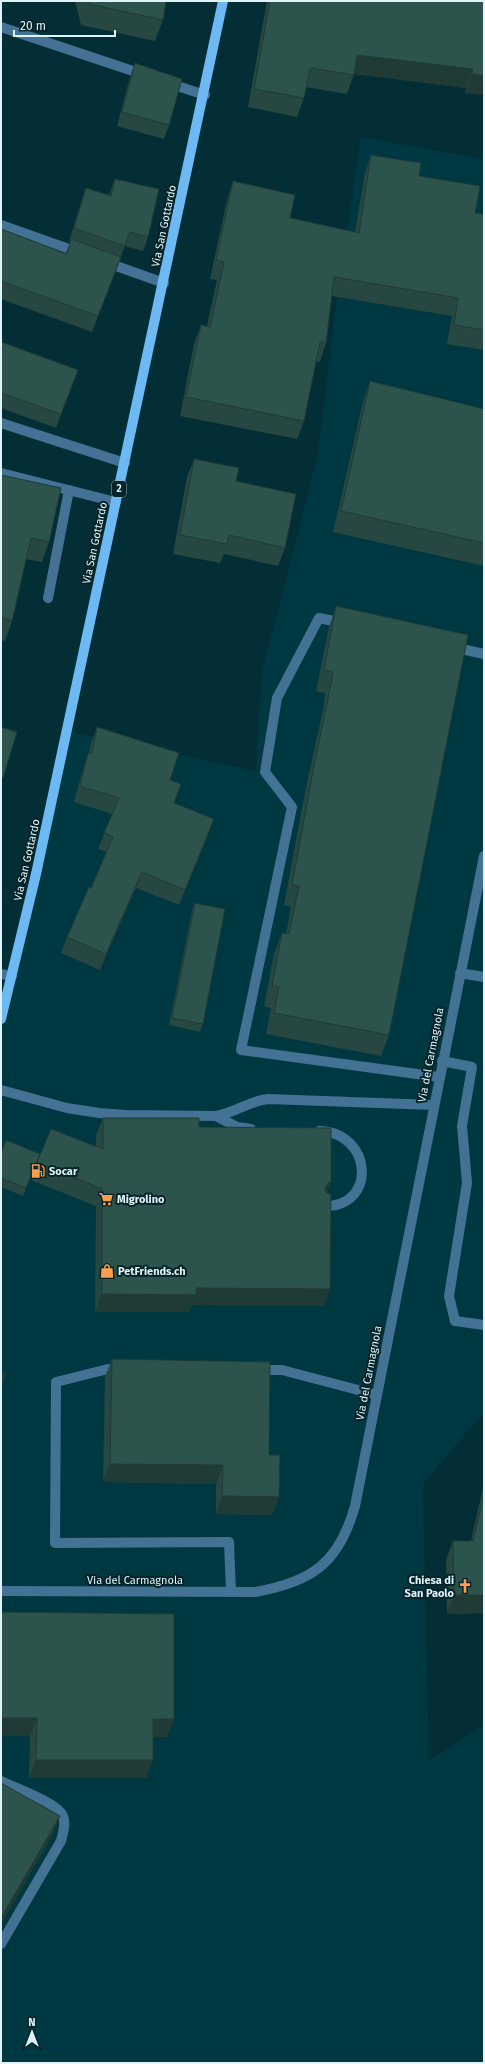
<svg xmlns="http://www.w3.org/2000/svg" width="485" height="2064" font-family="'Fira Sans',sans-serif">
	<rect width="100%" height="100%" fill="#042e35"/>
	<path fill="#003842" d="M361 137 484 159V1412L423 1484 429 1760 484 1725V2063H1V1019L67 731 256 771 262 672 318 454 337 297Z"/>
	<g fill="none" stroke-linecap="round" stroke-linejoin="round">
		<path stroke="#437295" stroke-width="10" d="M1 225 80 253
			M105 262 164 283
			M1 423 125 463
			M1 473 116 502
			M48 598 69 490
			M343 623 319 618 277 698 265 772 292 807 241 1050 439 1077
			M453 647 484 654
			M460 973 484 977
			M442 1061 472 1067 462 1126 467 1183 449 1296 455 1321 484 1325
			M1 1090 67 1108 99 1113 126 1115 216 1116C234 1113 249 1101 268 1099L434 1105
			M216 1116 237 1127 251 1129
			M319 1131C372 1132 378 1206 325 1206
			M120 1369H108L56 1382 55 1543 229 1542 231 1592
			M256 1370H282L377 1395
			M1 1781C15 1788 58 1803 63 1816 66 1824 63 1833 61 1841L1 1944"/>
		<path stroke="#437295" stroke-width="10" d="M1 27 145 75
			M168 83 205 95"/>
		<path stroke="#437295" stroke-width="10" d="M1 974 12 976
			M1 1591 255 1592C312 1582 339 1563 355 1506L484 856"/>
		<path stroke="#6cb9f4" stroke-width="10" d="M1 1019 36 874 223 1"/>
	</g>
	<path fill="#274742" d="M75 1H166L163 20 155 41 81 25Z
		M267 1H484V95L465 93 466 88 354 74 347 94 306 87 304 98 297 117 248 107Z
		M135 63 169 125 164 139 117 126 130 77Z
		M371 155 419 176 475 213 484 214V350L447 344 452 316 332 296 326 343 320 362 316 361 304 421 297 439 180 416 194 344 201 325 207 326 217 280 210 279 227 200 233 181 290 218 355 232 365 173Z
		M115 179 148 237 143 251 125 246 92 332 1 299V229L66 253 70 243 69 242 81 202 86 188 109 195Z
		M1 342 78 370 56 428 1 408Z
		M370 381 484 409V566L333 532 363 402Z
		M194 459 236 481 285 548 278 566 224 554 220 563 173 554 187 477Z
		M1 475 49 542 42 562 26 559 12 621 5 641 1 640Z
		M336 606 389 1035 381 1056 266 1034 271 1008 264 1006 274 954 282 933 286 934 291 907 284 905 305 792 324 705 325 693 316 691 329 627Z
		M97 727 170 780 174 803 214 819 208 835 179 905 136 888 100 970 61 953 67 937 91 888 106 852 98 849 112 814 74 802 83 769 88 753H89L91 743Z
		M195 903 203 1024 200 1032 169 1025 192 911Z
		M103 1118 199 1127 327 1193 324 1306 192 1305 189 1312H95L96 1206 31 1180 37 1162 96 1147V1135Z
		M1 1152 37 1161 23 1196 1 1187Z
		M112 1359 279 1497 272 1515 216 1514V1484L103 1482 105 1377Z
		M484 1483V1613L447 1614 446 1560 453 1541H471Z
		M1 1612 174 1719 167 1737H153L146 1778H29L30 1736H1Z"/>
	<path fill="#203a36" d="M357 55 473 69 466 88 350 73Z
		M472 74 484 76V95L465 93Z
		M214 819 208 835 179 905 185 890Z
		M142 872 136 888 100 970 106 954Z
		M331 1182 325 1200V1188L328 1183Z
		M196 1288 330 1289 324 1306 192 1305 189 1312H95L102 1294Z
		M1 1373 6 1374 1 1388Z
		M110 1464 223 1465 216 1484 103 1482Z
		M222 1496 279 1497 272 1515 216 1514Z
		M454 1595H484V1613L447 1614Z
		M1 1718H37L30 1736H1Z
		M153 1719H174L167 1737H147Z
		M36 1760H153L146 1778H29Z
		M60 1816 53 1834 1 1925V1918Z"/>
	<path fill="#2d534d" stroke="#203a36" d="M88 1H166L163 20 89 4Z
		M270 1H484V76L472 74 473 69 357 55 354 75 310 68 304 98 254 89Z
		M135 63 182 79 169 125 122 112Z
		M371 155 421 163 419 176 480 186 475 213 484 214V330L454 325 458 298 334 277 326 343 320 342 304 421 186 397 201 325 210 327 224 262 216 260 233 181 295 195 290 218 359 233Z
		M115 179 159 189 148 237 130 232 125 246 74 228 86 188 111 196Z
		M1 229 67 254 71 239 121 257 98 316 1 281Z
		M1 342 78 370 61 414 1 393Z
		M370 381 484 409V543L341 511Z
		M194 459 239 468 236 481 296 494 285 548 229 535 227 544 180 535Z
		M1 475 61 488 49 542 31 538 12 621 1 618Z
		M336 606 468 635 389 1035 274 1013 279 987 272 986 282 933 289 934 299 886 292 885 313 771 331 684 333 672 324 670Z
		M1 727 17 732 3 778 1 777Z
		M97 727 179 753 170 780 181 784 174 803 214 819 185 890 142 872 106 954 67 937 89 887 91 888 113 837 104 833 119 798 80 786 88 753 92 754Z
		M195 903 225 909 203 1024 172 1018Z
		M103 1118H199V1127L331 1128V1182L328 1183 325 1188 326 1192 331 1195 330 1289 196 1288V1295L102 1294V1189L37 1162 51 1129 103 1149Z
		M6 1140 40 1154 26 1188 1 1178V1152Z
		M112 1359 270 1362 269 1455H280L279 1497 222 1496 223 1465 110 1464Z
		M1 1371 6 1374 1 1373Z
		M484 1493V1595H454L453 1541H473Z
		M1 1612 174 1614V1719H153V1760H36L37 1718H1Z
		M1 1783 60 1816 1 1918Z"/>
	<defs>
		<symbol id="fuel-bare" viewBox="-9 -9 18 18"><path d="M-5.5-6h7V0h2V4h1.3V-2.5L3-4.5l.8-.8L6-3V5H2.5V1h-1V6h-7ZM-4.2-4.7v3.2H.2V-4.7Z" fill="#fa9f4e" stroke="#052329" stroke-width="2.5" paint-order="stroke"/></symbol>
		<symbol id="supermarket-bare" viewBox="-9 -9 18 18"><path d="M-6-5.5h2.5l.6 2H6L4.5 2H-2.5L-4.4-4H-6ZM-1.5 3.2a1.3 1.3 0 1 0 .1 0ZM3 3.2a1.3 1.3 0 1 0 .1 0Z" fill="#fa9f4e" stroke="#052329" stroke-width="2.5" paint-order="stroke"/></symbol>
		<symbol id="shop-bare" viewBox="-9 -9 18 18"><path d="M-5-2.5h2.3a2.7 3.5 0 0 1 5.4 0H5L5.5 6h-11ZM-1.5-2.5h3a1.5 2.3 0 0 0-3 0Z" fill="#fa9f4e" stroke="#052329" stroke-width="2.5" paint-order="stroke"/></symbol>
		<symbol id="church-bare" viewBox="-9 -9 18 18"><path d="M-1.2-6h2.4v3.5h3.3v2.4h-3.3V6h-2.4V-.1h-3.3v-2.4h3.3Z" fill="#fa9f4e" stroke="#052329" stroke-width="2.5" paint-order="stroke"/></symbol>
	</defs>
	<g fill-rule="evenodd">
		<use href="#fuel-bare" x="28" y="1161" width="20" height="20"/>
		<use href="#supermarket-bare" x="96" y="1189" width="20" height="20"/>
		<use href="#shop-bare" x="97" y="1261" width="20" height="20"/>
		<use href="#church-bare" x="455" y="1576" width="20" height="20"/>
	</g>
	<g text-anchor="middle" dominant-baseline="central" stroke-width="4" stroke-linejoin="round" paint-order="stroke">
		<rect fill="#052329" stroke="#9eb5ba" stroke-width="1" x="112" y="481" width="14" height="16" rx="3"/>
		<g font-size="10" font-weight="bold" fill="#dff3f8">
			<text x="119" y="489">2</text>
		</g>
		<g font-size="11" fill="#dff3f8" stroke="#052329">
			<text transform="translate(164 226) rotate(-78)">Via San Gottardo</text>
			<text transform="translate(95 543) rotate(-78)">Via San Gottardo</text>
			<text transform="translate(27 860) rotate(-77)">Via San Gottardo</text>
			<text transform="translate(431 1055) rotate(-79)">Via del Carmagnola</text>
			<text transform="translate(369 1373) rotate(-79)">Via del Carmagnola</text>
			<text x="135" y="1580">Via del Carmagnola</text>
		</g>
		<g font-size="11" font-weight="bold" fill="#dff3f8" stroke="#052329" text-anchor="start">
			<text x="49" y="1171">Socar</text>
			<text x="117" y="1199">Migrolino</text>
			<text x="118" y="1271">PetFriends.ch</text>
			<text x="454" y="1580" text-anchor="end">Chiesa di<tspan x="454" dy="13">San Paolo</tspan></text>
		</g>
	</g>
	<rect width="485" height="2064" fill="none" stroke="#dff3f8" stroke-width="4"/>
	<g transform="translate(32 2032)" stroke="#052329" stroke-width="3" paint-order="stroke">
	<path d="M0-3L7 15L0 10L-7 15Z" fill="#dff3f8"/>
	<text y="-6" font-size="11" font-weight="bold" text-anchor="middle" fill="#dff3f8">N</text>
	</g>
	<path d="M14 30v6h101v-6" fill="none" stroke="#dff3f8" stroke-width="2"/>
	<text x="20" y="30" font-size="12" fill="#dff3f8" stroke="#052329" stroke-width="3" paint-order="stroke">20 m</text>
</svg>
